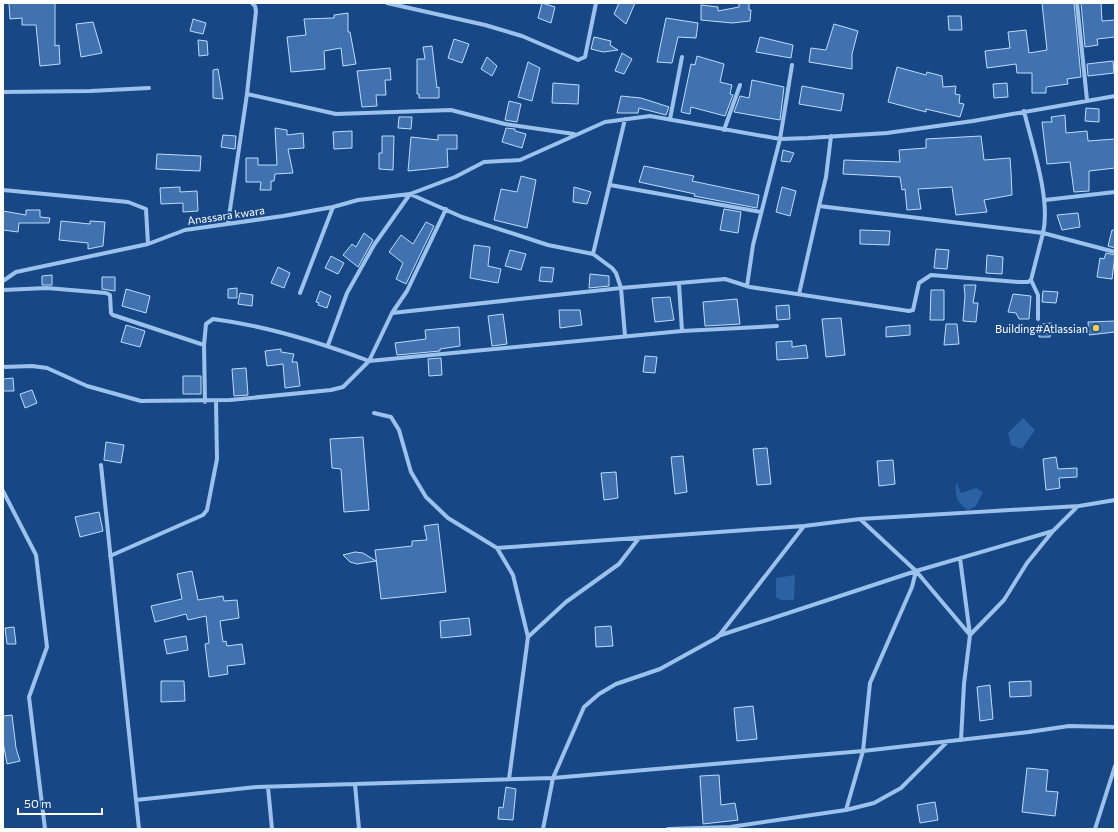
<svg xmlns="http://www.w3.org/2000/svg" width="1118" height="832" font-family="Commissioner,sans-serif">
	<rect width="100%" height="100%" fill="#174885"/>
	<path fill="#2a62a3" d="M1023 418 1035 430 1022 449 1011 445 1008 433Z
		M956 482 961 493 976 488 983 492 976 506 968 510C956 502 955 495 956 482Z
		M795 575 794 600H781L776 597V578Z"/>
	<path fill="#3f72ae" stroke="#c1dbf9" d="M9 3H55V46L59 45 60 64 40 66 36 25H22V18L10 19Z
		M542 3 555 7 551 23 538 18Z
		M619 3H635L626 24 614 14Z
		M739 3H749V10H751L750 21 732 23 701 20V5L718 7V11L739 7Z
		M1042 3H1074L1081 77 1067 79 1068 84 1046 87V93H1032V73H1017L1016 64 987 68 985 51 1010 48 1008 32 1026 30 1029 53 1047 50Z
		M1081 3H1101L1102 21 1115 20V37L1097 39 1098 45 1085 47Z
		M348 13V32H350L356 64 343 66 341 48 324 51 325 69 291 72 287 37 306 35 304 19 334 18V15Z
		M948 16H961L962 30H949Z
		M666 18 698 23 696 38 678 37 672 63 657 62Z
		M193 19 206 23 203 34 190 31Z
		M93 22 102 53 81 57 76 24Z
		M834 24 858 31 852 54V69L809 62 811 48 826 50Z
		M594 37 611 41 610 45 618 50 603 52 591 49Z
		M760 37 793 45 791 58 756 52Z
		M454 39 469 44 462 63 448 58Z
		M198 40 207 41 208 55 199 56Z
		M432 46 437 88 439 87V98H419V94H417V59H425L423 47Z
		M622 53 632 59 624 74 615 71Z
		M697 56 724 64 720 82 732 85 730 94 733 95 725 116 691 107 690 114 681 112 691 64 695 65Z
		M487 57 497 66 492 76 481 69Z
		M1113 61 1114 73 1088 76 1087 64Z
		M528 62 540 68 532 101 518 97Z
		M897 67 926 75 927 72 942 76 943 87 956 86 955 94 960 95 959 103 964 104 960 117 926 109V112L888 102Z
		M390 68 391 80H385L386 95H376L377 106 362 107 357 71Z
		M218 69 223 99 213 98V70Z
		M752 80 784 87 780 120 734 112 740 96 749 98Z
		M553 83 579 85 578 104 552 103Z
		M1007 83 1008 97 994 98 993 84Z
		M802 86 844 94 841 111 799 104Z
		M621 96 641 98 669 107 666 115 639 108 638 113H617Z
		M509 101 521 104 517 122 505 120Z
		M1086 108 1099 109V122L1085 121Z
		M1065 115 1066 133 1087 131 1088 141 1115 139V168L1089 171V191L1074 192 1070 162 1047 164 1042 122H1052L1051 117Z
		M399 117H412L411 129 398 128Z
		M275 128 287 130V135L303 133 304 148 288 149 293 173 275 174 274 181H271V190H260L261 182H246V158H258V165H277Z
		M506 128 515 129V131L526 134 522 148 502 142Z
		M352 131V148L334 149 333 132Z
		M223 135 236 136 235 149 221 147Z
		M438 135H457V149H447L448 167 408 171 411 137 438 140Z
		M382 136H394L393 170 379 169V153H382Z
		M981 136 984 160 1010 158 1011 172 1012 195 984 200 987 212 956 215 952 187 918 189 921 209 907 210 905 189 902 190 900 177 843 174 844 160 900 162 899 150 926 148V139Z
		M783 150 794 153 790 162 781 161Z
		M157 154 201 156 200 171 156 169Z
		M644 166 694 176 692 181 759 195 757 208 694 196 695 194 639 182Z
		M521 176 536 180 527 228 494 220 501 189 517 192Z
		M180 187V192L197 191 198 211 183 212V203L161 204 160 188Z
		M574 187 591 192 587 204 573 202Z
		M782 187 796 191 790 216 776 212Z
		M724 209 741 212 738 233 720 230Z
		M26 210H40V217L50 218 49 223H19L18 232 3 230V211L26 215Z
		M1078 213 1080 227 1062 230 1057 215Z
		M61 221 90 224V221L105 222 103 246 88 249V243L59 240Z
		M426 222 434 226 406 284 396 279 403 263 389 252 401 235 413 244Z
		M860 230 890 231 889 245 860 244Z
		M1112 230H1115V248L1108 246Z
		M364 233 373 240 358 267 343 255 352 244 356 247Z
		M474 245 490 247 488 266 501 269 498 283 470 278Z
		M936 249 949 250 947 269 934 268Z
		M510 250 526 254 521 270 505 266Z
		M1106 253 1115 255 1112 279 1097 277 1100 258 1104 259Z
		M987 255 1003 257 1002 274 986 273Z
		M331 256 344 263 338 274 325 268Z
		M278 267 290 273 284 288 271 283Z
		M541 267 554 268 552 282 539 281Z
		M590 274 609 276V286L589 288Z
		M52 275V285H42V276Z
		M102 277H115V291L102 289Z
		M964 285H976L973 303H978L976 322 963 321 965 296Z
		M237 288V298H228V289Z
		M126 289 150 296 146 313 122 306Z
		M931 290H944V320H930Z
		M320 291 331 296 327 308 318 305 319 303 316 302Z
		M1043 291 1058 292 1056 303 1042 302Z
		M240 293 253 295 252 306 238 304Z
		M1013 294 1031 296 1029 319H1019L1016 313 1008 312Z
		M670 297 674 320 655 322 652 298Z
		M737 299 740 324 705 326 703 302Z
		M789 305 790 319 777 320 776 306Z
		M559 310H580L582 325 560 328Z
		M503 314 507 344 492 346 488 316Z
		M841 318 845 355 826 357 822 319Z
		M1115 321V332L1089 335 1088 322Z
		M1052 323 1050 337H1039V324Z
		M946 324H957L959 344 944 345Z
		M126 325 145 331 140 347 121 342Z
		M910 325V335L886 337V327Z
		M459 327 460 346 440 349V351L397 355 395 343 426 339 425 330Z
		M792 341V347L806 345 808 358 777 360 776 342Z
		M281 349V352L294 354 292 362H297L300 386 285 388 283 364 267 366 265 351Z
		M645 356 657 357 655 373 643 372Z
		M441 358 442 375 429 376 428 359Z
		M246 368 248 395 234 396 232 369Z
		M183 376H201V394H183Z
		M13 378 14 391H3V379Z
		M32 390 37 403 25 408 20 394Z
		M363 437 369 510 344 512 341 469 332 468 330 439Z
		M106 442 124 445 121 463 104 460Z
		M767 448 771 484 757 485 753 449Z
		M683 456 687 492 675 494 671 457Z
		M1056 457 1058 469 1077 468V477L1059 478 1060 488 1046 490 1043 459Z
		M893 460 895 484 879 486 877 461Z
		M616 472 618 498 604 500 601 473Z
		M99 512 103 531 80 537 75 517Z
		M438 524 446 592 381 599 375 550 412 546V541L427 540 424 526Z
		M355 552 363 553 376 561 357 564 350 562 343 555Z
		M192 571 198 600 223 596 224 601 237 600 239 618 220 621 223 642 226 641 227 646 242 644 245 664 227 666 228 674 209 677 205 644 209 643 206 616 188 620 186 614 155 622 151 606 182 599 177 574Z
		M469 618 471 635 441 638 440 621Z
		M611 626 613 646 596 647 595 627Z
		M14 627 16 644H7L5 628Z
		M186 636 188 650 167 654 164 640Z
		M161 681H184L185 701 161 702Z
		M1031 681V696L1010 697 1009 682Z
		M990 685 993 719 980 721 977 687Z
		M753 706 757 739 737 741 734 708Z
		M12 715 16 748 20 761 7 764 3 742V716Z
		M1027 768 1048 770 1046 791 1058 792 1055 816 1022 812Z
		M719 775 721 805 735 803 738 820 703 824 700 776Z
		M506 787 516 789 513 820 498 819 499 807 503 808Z
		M935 802 938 820 920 823 917 805Z"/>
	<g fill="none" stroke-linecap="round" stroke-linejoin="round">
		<path stroke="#9cc1ed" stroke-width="4" d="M387 3 485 25 522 36 578 60 585 57 596 3
			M1077 3 1087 100
			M3 92 90 91 149 88
			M247 94 336 114 451 110 505 124 574 134
			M1024 111C1032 145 1051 199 1043 233L1115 252
			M670 119 682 57
			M724 130 740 85
			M610 185 761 212
			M3 190 128 202 146 209 148 244
			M1045 200 1115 192
			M228 223 247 94 256 11 255 6 252 3
			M593 254 625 119
			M1031 280 1038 295V319
			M3 281 16 272 148 244 185 230 283 216 333 207 358 200 410 194 455 177 484 162 520 160 605 122 650 116 780 139 808 138 887 133 973 121 1115 96
			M747 286 753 245 780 139 792 65
			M3 290 47 288 106 293 110 295 111 313 113 315 204 345
			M300 293 333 207
			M799 294 819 206
			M392 313 621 288 725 279 750 287 909 311 913 310 919 283 931 275 1019 282H1028L1031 280 1043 233 819 206 826 177 831 136
			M682 331 777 326
			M328 345 347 293 374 245 410 194 462 217 548 245 593 254 612 268 616 273 621 288 625 336
			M3 367 32 366 47 368 87 386 141 401 230 400 331 390 343 387 369 361 392 313 407 291 446 209
			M205 402 204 345 206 324 213 319C267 326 319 342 369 361L682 331 679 284
			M374 413 391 417 399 430 411 472 426 497 448 518 497 548 513 575 528 637 509 779
			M101 465 139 829
			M3 491 36 555 47 647 29 697 45 829
			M860 519 916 571 970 635 1004 600 1027 563 1053 531 1078 506
			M497 548 804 526 860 519 1079 506 1115 500
			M110 556 203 515 207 510 217 459 216 401
			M960 558 970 635 964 684 961 740
			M718 636 916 571
			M528 637 566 602 619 564 639 538
			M355 784 359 829
			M268 787 272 829
			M136 800 257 787 553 778 863 751 1029 732 1069 726 1115 727
			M846 810 863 751 870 683 912 587 916 571 1053 531
			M543 829 553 778 584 707 599 694 616 684 660 669 718 637 804 526
			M668 829 730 827 846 810 874 803 901 788 948 741
			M1095 829 1115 766"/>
	</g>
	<circle fill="#ffcd58" stroke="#174885" stroke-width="1.5" cx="1096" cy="328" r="4"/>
	<g text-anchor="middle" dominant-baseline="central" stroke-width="4" stroke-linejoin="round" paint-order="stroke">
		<g font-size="11" fill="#fff" stroke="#174885">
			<text transform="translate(226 215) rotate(-8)">Anassara kwara</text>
		</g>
		<g font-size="11" fill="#fff" stroke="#174885" text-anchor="end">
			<text x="1088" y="328">Building#Atlassian</text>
		</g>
	</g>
	<rect width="1118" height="832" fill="none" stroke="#ffffff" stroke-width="8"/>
	<path d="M18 808v6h84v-6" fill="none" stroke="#ffffff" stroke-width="2"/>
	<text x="24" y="808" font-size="12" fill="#ffffff" stroke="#174885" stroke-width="3" paint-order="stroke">50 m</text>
</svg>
